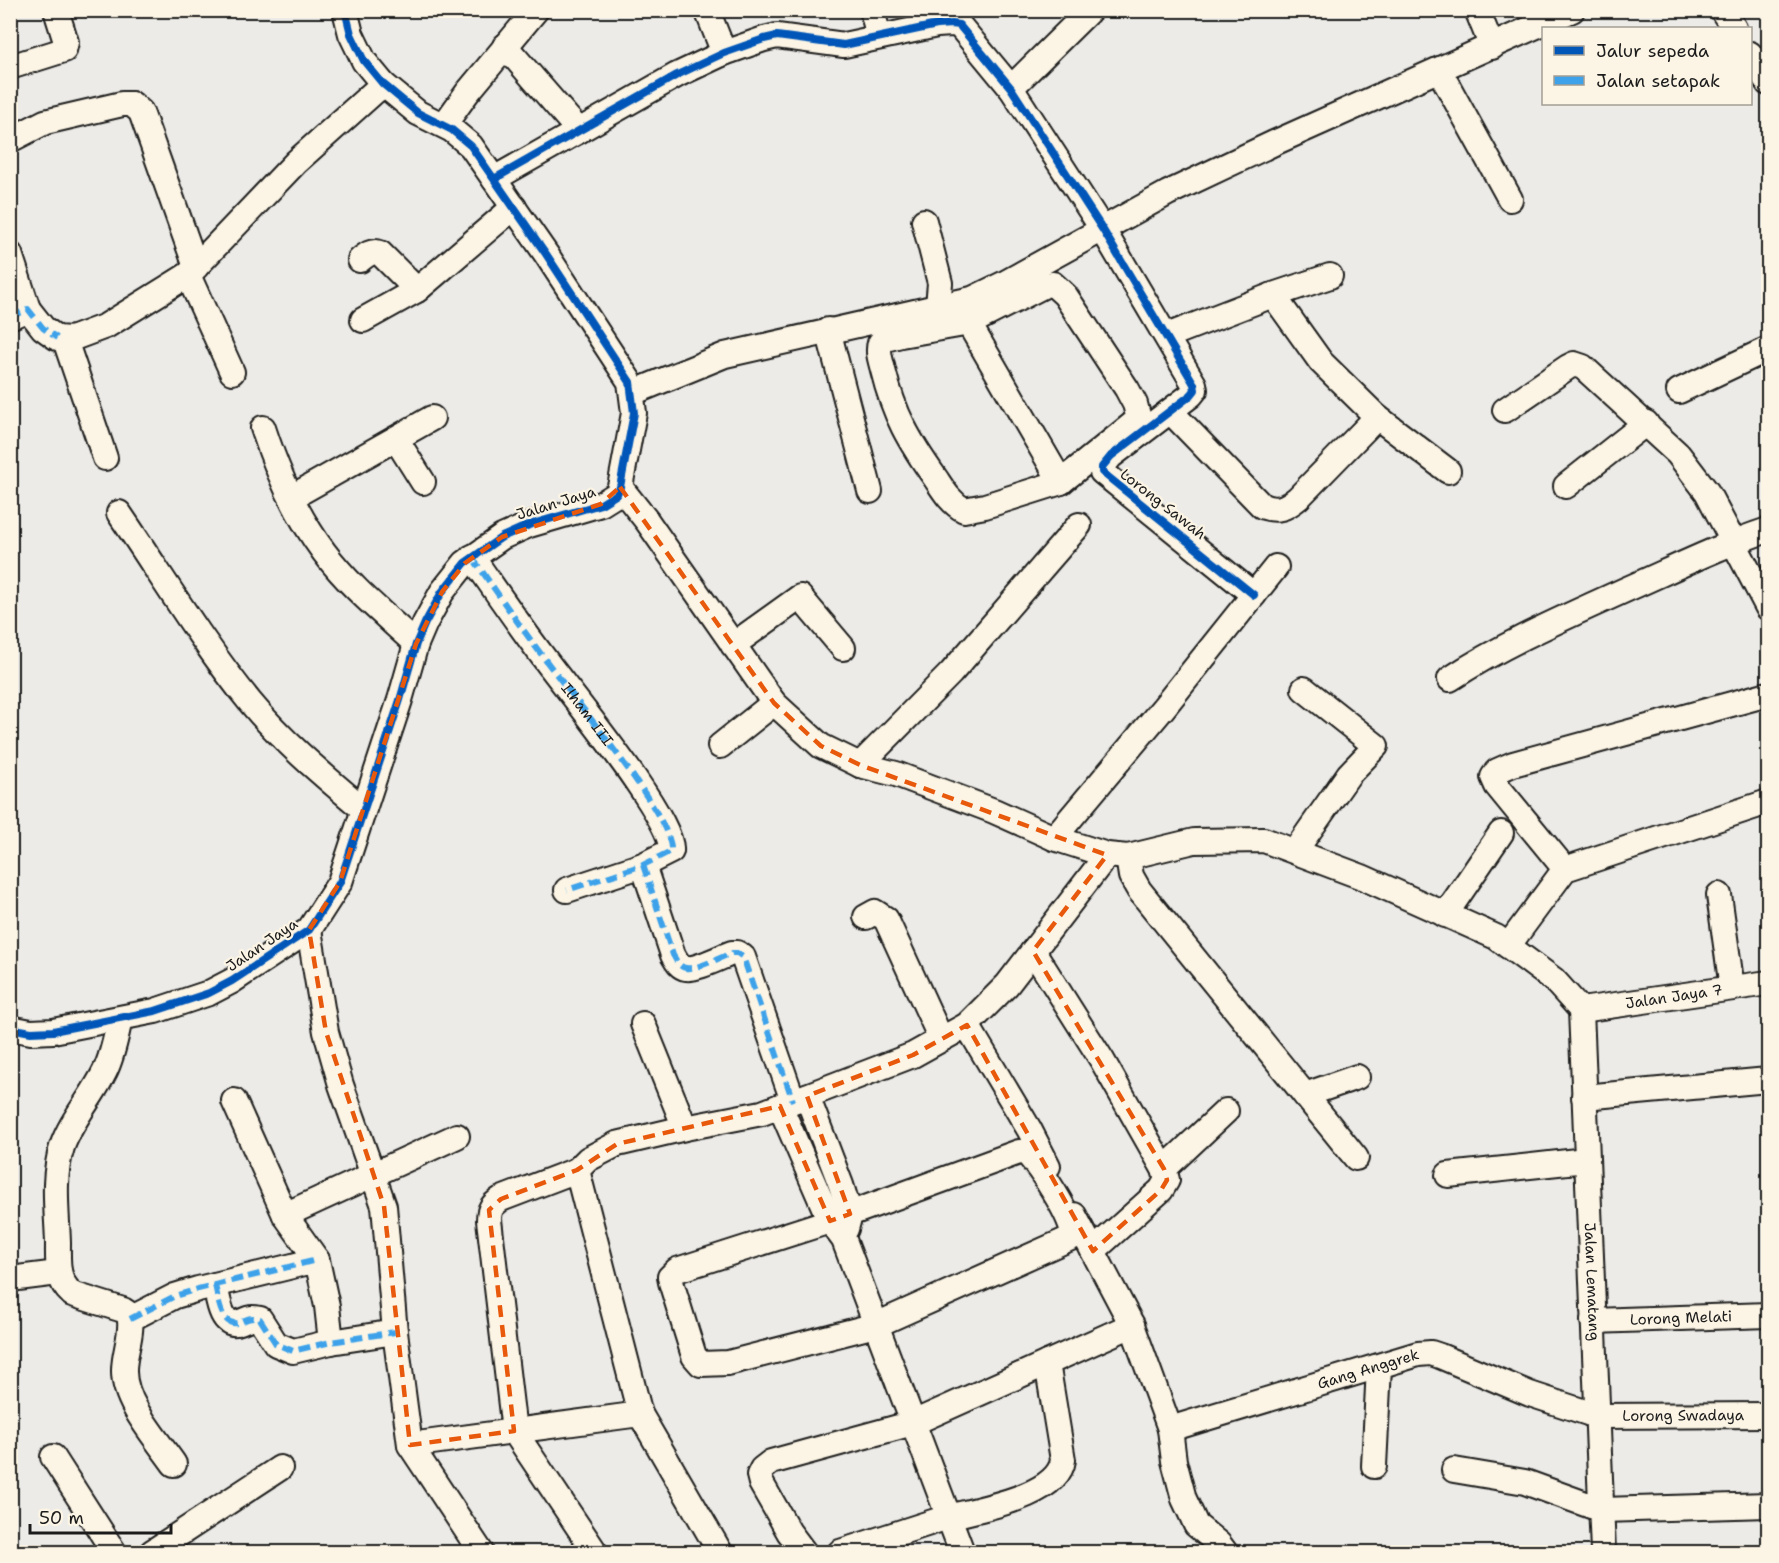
<svg xmlns="http://www.w3.org/2000/svg" width="1779" height="1563" font-family="'Shantell Sans',sans-serif">
	<rect width="100%" height="100%" fill="#ecebe7"/>
	<filter id="ink" filterUnits="userSpaceOnUse"><feTurbulence type="fractalNoise" baseFrequency=".0167" numOctaves="2"/><feDisplacementMap in="SourceGraphic" scale="12" xChannelSelector="R" yChannelSelector="G"/><feConvolveMatrix kernelMatrix="1 2 1 2 8 2 1 2 1" color-interpolation-filters="sRGB"/></filter>
	<g filter="url(#ink)">
		<g fill="none" stroke-linecap="round" stroke-linejoin="round">
			<defs>
				<g id="minor">
					<path d="M707 10 724 53"/>
					<path d="M872 10 879 37"/>
					<path d="M1477 10 1492 47"/>
					<path d="M1722 10 1734 28"/>
					<path d="M505 46 579 131"/>
					<path d="M1750 54 1768 83"/>
					<path d="M10 67 64 50 66 42 56 10"/>
					<path d="M1439 70 1510 199"/>
					<path d="M1011 88 1090 10"/>
					<path d="M444 125 467 93 536 10"/>
					<path d="M10 140 45 122 122 104H132L141 112 196 267"/>
					<path d="M494 179 677 75 724 53 764 39 777 36 844 45 937 25 952 24 959 25 1011 88 1103 230 1194 384 1195 390 1191 395 1111 456 1102 467V472L1254 595"/>
					<path d="M924 221 940 283 938 306"/>
					<path d="M10 254 28 309"/>
					<path d="M360 260C366 255 372 250 380 253L417 290 514 207"/>
					<path d="M188 275 232 372"/>
					<path d="M1053 284 1065 295 1127 389 1135 404 1139 419 1061 482 985 506 964 510C951 503 944 491 936 479 909 441 894 415 883 370 881 361 877 352 880 343L885 339 901 335 970 323 1045 285Z"/>
					<path d="M1273 295 1321 362 1377 417 1448 471"/>
					<path d="M961 310 1061 482"/>
					<path d="M10 317 28 309 43 328 57 338 71 339 106 326 188 275 296 162 383 84"/>
					<path d="M363 320 417 290"/>
					<path d="M828 330 870 491"/>
					<path d="M1167 336 1273 295 1330 276"/>
					<path d="M65 340 105 458"/>
					<path d="M1679 391 1768 349"/>
					<path d="M632 393 725 355 972 299 1005 283 1168 193 1274 143 1572 10"/>
					<path d="M1505 410 1568 367 1574 364 1583 367 1678 454 1707 492 1768 608"/>
					<path d="M1171 412 1262 506C1277 512 1286 508 1298 498L1377 417"/>
					<path d="M263 428C277 471 297 516 324 552 350 587 385 615 416 644"/>
					<path d="M396 439 423 482"/>
					<path d="M1566 486 1646 423"/>
					<path d="M620 487 647 521 774 703 821 746 860 765 896 774 994 811 1054 838 1107 855 1128 857 1194 841 1264 840 1362 877 1496 937 1554 980 1581 1010"/>
					<path d="M292 497 432 418"/>
					<path d="M119 513C162 576 202 643 250 702 283 742 324 776 363 809"/>
					<path id="s1" d="M472 557C496 591 519 625 544 658 567 690 675 819 671 851L643 865 567 890"/>
					<path d="M733 645 800 597 843 648"/>
					<path d="M1450 679C1505 643 1566 617 1625 590 1673 569 1719 546 1768 530"/>
					<path d="M720 746 774 703"/>
					<path d="M860 765 951 673 1079 525"/>
					<path d="M1054 838 1164 707 1276 567"/>
					<path d="M1295 851 1349 774 1376 746 1304 689"/>
					<path d="M1128 857 1131 876 1139 890 1356 1158"/>
					<path d="M643 865 673 955C676 960 679 967 686 968 696 970 721 957 732 953H737L743 957 793 1101"/>
					<path d="M1565 869 1497 786 1493 777 1497 771 1513 764 1768 694"/>
					<path d="M1719 895 1732 988"/>
					<path d="M1445 915 1501 833"/>
					<path d="M866 917 875 912 886 919 941 1039"/>
					<path d="M309 930 326 1032 341 1085 384 1206 395 1332 410 1445 640 1414 720 1552"/>
					<path d="M1508 946 1565 869 1768 802"/>
					<path d="M1033 951 1102 1060 1164 1169 1167 1180 1161 1190 1093 1251"/>
					<path id="s2" d="M1581 1010 1603 1552"/>
					<path id="s3" d="M1581 1010 1768 983"/>
					<path d="M120 1019C116 1036 113 1055 105 1071 92 1098 71 1120 62 1147 52 1178 57 1211 58 1243 58 1262 56 1280 72 1294L123 1310 129 1314C134 1331 124 1352 124 1370 123 1402 156 1438 174 1464"/>
					<path d="M643 1024 685 1128"/>
					<path d="M967 1025 1029 1129 1048 1166"/>
					<path d="M10 1028 31 1032 53 1031 155 1011 209 993 232 981 309 930 340 882 400 700 416 644 425 623 442 592 465 563 502 537 529 525 601 504 617 494 620 487 634 413 630 382 546 254 471 146 452 130 418 113 383 84 364 61 351 34 345 10"/>
					<path d="M1305 1095 1357 1077"/>
					<path d="M807 1096 841 1185 850 1214 846 1229"/>
					<path d="M1584 1097 1768 1080"/>
					<path d="M234 1101 285 1215 457 1136"/>
					<path d="M780 1106 830 1221 844 1240 962 1552"/>
					<path d="M1019 1152H1026C1038 1166 1075 1219 1073 1237L876 1325 728 1363 701 1364 694 1356 671 1282 670 1277 677 1270 830 1221Z"/>
					<path d="M1164 1169 1226 1111"/>
					<path d="M577 1170 501 1199C492 1205 489 1209 489 1220L514 1431 595 1552"/>
					<path d="M1448 1175 1586 1160"/>
					<path d="M285 1215 317 1260 327 1306 331 1342"/>
					<path d="M1074 1215 1132 1325 1170 1429 1174 1461 1184 1499 1192 1516 1196 1525 1219 1544 1225 1552"/>
					<path d="M10 1279 58 1273"/>
					<path d="M215 1285C218 1296 220 1326 237 1323 248 1320 247 1316 260 1319L276 1344 293 1351 331 1342 395 1332"/>
					<path d="M130 1319 175 1296 198 1289 317 1260"/>
					<path id="s4" d="M1593 1321 1768 1315"/>
					<path d="M640 1414 577 1170 588 1159 617 1144 685 1128 762 1113 913 1055 967 1025 1007 985 1107 855"/>
					<path id="s5" d="M1170 1429 1418 1354 1431 1353 1440 1356 1530 1394 1597 1416 1768 1415"/>
					<path d="M410 1445 481 1552"/>
					<path d="M53 1457 114 1552"/>
					<path d="M1374 1466 1379 1367"/>
					<path d="M1454 1470 1525 1482 1602 1510 1768 1505"/>
					<path d="M152 1552 280 1468"/>
					<path d="M804 1552 789 1532 761 1483 759 1475 762 1469 771 1462 913 1423 1132 1325"/>
					<path d="M840 1552C875 1541 910 1529 945 1518 974 1509 1058 1498 1063 1460L1047 1363"/>
				</g>
			</defs>
			<use href="#minor" stroke="#1c1c1c" stroke-width="28"/>
			<use href="#minor" stroke="#fcf5e5" stroke-width="24"/>
			<path stroke="#3da2ea" stroke-width="6" stroke-dasharray="12 6" stroke-linecap="butt" d="M10 317 28 309 43 328 57 338
				M472 557C496 591 519 625 544 658 567 690 675 819 671 851L643 865 567 890
				M643 865 673 955C676 960 679 967 686 968 696 970 721 957 732 953H737L743 957 793 1101
				M215 1285C218 1296 220 1326 237 1323 248 1320 247 1316 260 1319L276 1344 293 1351 331 1342 395 1332
				M130 1319 175 1296 198 1289 317 1260"/>
			<defs>
				<path id="cycleway" d="M494 179 677 75 724 53 764 39 777 36 844 45 937 25 952 24 959 25 1011 88 1103 230 1194 384 1195 390 1191 395 1111 456 1102 467V472L1254 595
					M10 1028 31 1032 53 1031 155 1011 209 993 232 981 309 930 340 882 400 700 416 644 425 623 442 592 465 563 502 537 529 525 601 504 617 494 620 487 634 413 630 382 546 254 471 146 452 130 418 113 383 84 364 61 351 34 345 10"/>
			</defs>
			<use href="#cycleway" stroke="#fcf5e5" stroke-width="11"/>
			<use href="#cycleway" stroke="#0057b8" stroke-width="8"/>
		</g>
	</g>
	<path fill="none" stroke="#e8590c" stroke-width="4.5" stroke-dasharray="12 8" stroke-linejoin="round" d="M620 487 774 703 821 746 860 765 1107 855 1033 951 1164 1169 1167 1180 1161 1190 1093 1251 967 1025 913 1055 807 1096 850 1214 830 1221 780 1106 617 1144 577 1170 501 1199 489 1210 514 1431 410 1445 384 1206 326 1032 309 930 340 882 416 644 442 592 465 563 502 537 601 504Z"/>
	<g text-anchor="middle" dominant-baseline="central" stroke-width="4.5" stroke-linejoin="round" paint-order="stroke">
		<g font-size="15" fill="#1c1c1c" stroke="#fcf5e5">
			<text transform="translate(556 503) rotate(-17)">Jalan Jaya</text>
			<text transform="translate(1163 504) rotate(38)">Lorong Sawah</text>
			<text stroke="none"><textPath href="#s1" startOffset="195">Ilham III</textPath></text>
			<text transform="translate(262 945) rotate(-34)">Jalan Jaya</text>
			<text stroke="none"><textPath href="#s3" startOffset="94">Jalan Jaya 7</textPath></text>
			<text stroke="none"><textPath href="#s2" startOffset="272">Jalan Lematang</textPath></text>
			<text stroke="none"><textPath href="#s4" startOffset="88">Lorong Melati</textPath></text>
			<text stroke="none"><textPath href="#s5" startOffset="207">Gang Anggrek</textPath></text>
			<text stroke="none"><textPath href="#s5" startOffset="536">Lorong Swadaya</textPath></text>
		</g>
	</g>
	<rect width="1779" height="1563" fill="none" stroke="#fcf5e5" stroke-width="36"/>
	<rect x="18" y="18" width="1743" height="1527" fill="none" stroke="#1c1c1c" stroke-width="2" filter="url(#ink)"/>
	<rect x="1542" y="27" width="210" height="78" fill="#fcf5e5" stroke="#a29e95" stroke-width="1.5"/>
	<rect x="1554" y="46" width="30" height="9" fill="#0057b8" stroke="#a29e95" stroke-width="1.5"/>
	<text x="1596" y="57" font-size="18" fill="#1c1c1c">Jalur sepeda</text>
	<rect x="1554" y="76" width="30" height="9" fill="#3da2ea" stroke="#a29e95" stroke-width="1.5"/>
	<text x="1596" y="87" font-size="18" fill="#1c1c1c">Jalan setapak</text>
	<path d="M30 1524v9h141v-9" fill="none" stroke="#1c1c1c" stroke-width="3"/>
	<text x="39" y="1524" font-size="18" fill="#1c1c1c" stroke="#fcf5e5" stroke-width="4.5" paint-order="stroke">50 m</text>
</svg>
